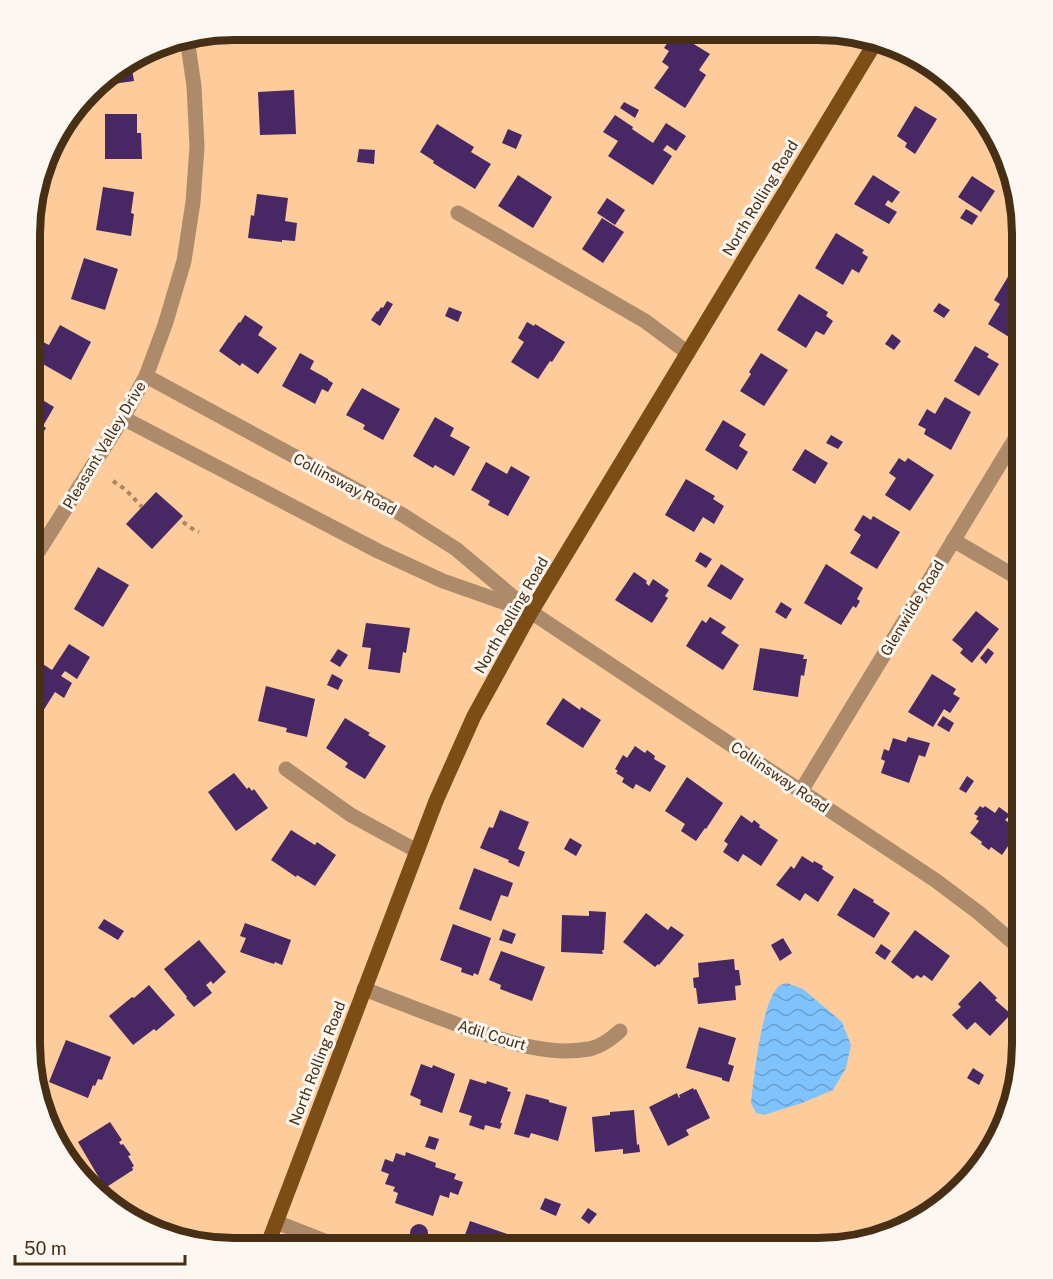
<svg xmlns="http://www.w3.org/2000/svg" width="1053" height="1279" font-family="'Public Sans',sans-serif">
	<defs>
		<pattern id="water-waves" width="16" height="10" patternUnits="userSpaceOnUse" patternTransform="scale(1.5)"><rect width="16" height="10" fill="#7ec3fe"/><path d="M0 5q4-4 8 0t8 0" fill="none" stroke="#699fcc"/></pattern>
	</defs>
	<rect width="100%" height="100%" fill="#fecc9b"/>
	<path fill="url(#water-waves)" d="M787 983 803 989 842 1022 851 1045 846 1068 833 1090 802 1103 764 1115 756 1113 751 1103C754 1079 761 1002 779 986 780 985 786 983 787 983Z"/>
	<path fill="#472764" d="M312 30H337L338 35 315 41Z
		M679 35 710 54 699 70 706 75 685 108 654 88 669 67 662 62 669 51 664 48 672 36 677 39Z
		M131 63 134 81 99 86 98 83 100 81Z
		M935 67 958 93 930 76Z
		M294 90 296 134 260 135 258 92Z
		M624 102 639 110 635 118 620 108Z
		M915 106 937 119 915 154 905 147 907 143 897 136Z
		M105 114H137V133H141L142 159H105Z
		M615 115 633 127 632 129 653 143 666 123 686 136 676 151 667 145 663 150 672 156 653 185 608 156 618 141 603 132Z
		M437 124 474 147 471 152 491 164 475 189 433 163 434 161 420 152Z
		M508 129 522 135 516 149 502 143Z
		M359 149 375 150 374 164 357 162Z
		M518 175 552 197 533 228 498 206Z
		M873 175 900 192 892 203 888 200 885 205 897 212 889 224 854 204Z
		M972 176 995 191 981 212 958 197Z
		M103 187 134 192 131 213 134 214 131 236 96 230Z
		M257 194 288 198 285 221 297 223 295 241 282 240V242L248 238 251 215 254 216Z
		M607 198 625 210 615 225 597 213Z
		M966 209 978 216 972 225 960 218Z
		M602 218 624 232 603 263 582 249Z
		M836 233 864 250 862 253 868 257 859 273 852 269 843 285 815 268Z
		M84 258 118 269 105 310 71 299Z
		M1009 275 1017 279 1013 286 1023 292V325L1014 340 988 324 1000 304 994 300Z
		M799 294 828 312 826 316 833 321 824 335 816 331 806 348 777 330Z
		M387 301 393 304 380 326 371 320 377 311 378 312 381 307 383 308Z
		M939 303 950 310 944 318 933 311Z
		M449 307 462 312 458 322 445 316Z
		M245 315 263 327 258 335 277 348 258 374 242 363 240 366 219 351 239 322 240 323Z
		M527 322 534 326 535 324 565 342 552 362 550 361 538 379 511 362 524 342 518 338Z
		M60 325 91 342 71 380 34 359 43 342 49 345Z
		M892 334 901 341 894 350 885 344Z
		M975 346 989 354 987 357 999 364 979 396 954 381Z
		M300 353 314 361 310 369 328 379V380L333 383 328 392 322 389 315 404 282 386Z
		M761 353 788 370 764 406 740 391 751 374 749 372Z
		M362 388 400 409 383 440 363 429 365 425 346 415Z
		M31 393 54 407 43 426 46 428 33 448 31 446Z
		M945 397 971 412 951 450 924 434 926 429 918 425 927 409 935 414Z
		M435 417 454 428 450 436 470 447 454 476 435 465 433 468 413 456Z
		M723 420 746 434 739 446 748 452 737 470 705 450Z
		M831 435 843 442 838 449 826 443Z
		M805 449 828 463 815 484 792 470Z
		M899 458 905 462 908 458 934 475 910 511 885 495 896 478 889 473Z
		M486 462 507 474 511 466 530 477 508 516 488 505 490 501 471 490Z
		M686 479 715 496 713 499 724 506 714 524 703 517 694 532 665 515Z
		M156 492 183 516 152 549 126 524Z
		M863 515 871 520 873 516 900 532 877 569 850 553 861 535 854 530Z
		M700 552 712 559 706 568 695 561Z
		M721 564 744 579 731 600 707 586Z
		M826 564 863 588 857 599 860 601 856 608 853 606 841 625 804 603Z
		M98 567 129 585 103 627 74 609Z
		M634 572 647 581 646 583 649 586 653 579 669 590 665 596 668 598 652 623 615 600Z
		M781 602 792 609 786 619 775 612Z
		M976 611 999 629 972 663 960 653 963 649 952 640Z
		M710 617 726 627 721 633 739 645 723 670 686 646 702 620 706 623Z
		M366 623 410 628 406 653 403 652 400 673 368 669 371 648 362 647Z
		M69 644 90 657 77 679 65 671 61 676 72 683 64 698 55 692 43 711 31 703V672L38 661 52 670Z
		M760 648 804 655 803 659H807L804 676 801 675 798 697 753 690Z
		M988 648 994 653 986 664 980 658Z
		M338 649 348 655 340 667 330 661Z
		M332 674 343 680 338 690 327 685Z
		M932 674 956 689 953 694 960 698 950 713 944 709 933 727 908 712Z
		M266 686 315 699 307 737 286 732 287 728 258 721Z
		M563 698 580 710 581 707 601 720 583 748 546 724Z
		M943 716 954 723 949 732 937 725Z
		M345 718 370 733 368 735 386 746 365 779 345 767 348 763 326 748Z
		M908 737 930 743 925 757 919 755 909 783 881 773 885 761 881 759 884 749 889 751 893 738 906 742Z
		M635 746 645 753 647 750 655 756 654 759 666 766 650 792 636 784 633 789 622 782 624 778 616 773 618 771 615 769 623 755 627 758Z
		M234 773 247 789 249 787 252 791 254 789 268 808 236 831 208 792Z
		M967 776 974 781 966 793 959 789Z
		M687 777 723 803 706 829 705 828 696 841 681 831 685 824 665 811Z
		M980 806 983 808 985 806 995 813 999 807 1010 815 1005 820 1019 830 1002 855 991 847 989 850 981 844 982 842 970 833 979 821 976 819 978 816 974 814Z
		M500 810 529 822 518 849 525 852 519 867 508 862 509 860 480 848 489 827 493 828Z
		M741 815 752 823 754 820 760 825 759 827 778 840 761 866 743 854 738 862 723 852 728 844 724 841Z
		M291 830 315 845 317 842 336 855 315 886 297 875 296 877 271 860Z
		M570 838 582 845 576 856 564 849Z
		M802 856 813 863 814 861 823 866 822 869 834 877 818 902 805 893 800 901 776 885 791 866 794 869Z
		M474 868 513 883 508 897 501 895 491 921 459 909Z
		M854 888 874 900 873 902 890 913 874 938 837 915Z
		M589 911 606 912 604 950H602L603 954 561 952 562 915 589 916Z
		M646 913 668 930 671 926 684 935 659 965 658 964 655 967 623 942Z
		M104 919 124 931 118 940 98 928Z
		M245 923 291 940 282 965 275 962 274 964 240 952 246 938 240 936Z
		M453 924 491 938 478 975 474 973 473 976 461 972 462 968 440 960Z
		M503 929 516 934 512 944 499 940Z
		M915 930 950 956 932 981 924 975 921 978 917 975 913 979 891 962Z
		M783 938 792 953 780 961 771 945Z
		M199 940 226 972 213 984 211 981 206 985 212 993 194 1007 186 998 187 997 164 969Z
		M881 944 891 951 885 960 875 953Z
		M501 951 545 967 532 1001 500 989 501 985 489 980Z
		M734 959 735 970H739L741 985 735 986 736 1000 698 1004 696 988H694L693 978 699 977 698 963Z
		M980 981 997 998 995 1000 1011 1014 990 1036 975 1022 967 1030 952 1015 961 1007 958 1004Z
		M149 985 175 1015 156 1031 154 1029 133 1045 109 1016 132 997 134 998Z
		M699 1027 736 1038 728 1064 734 1066 729 1082 722 1080V1078L686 1068Z
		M66 1040 111 1057 102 1080 98 1079 95 1086 93 1085 88 1098 49 1082Z
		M1023 1049V1058L1018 1071 1009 1059Z
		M421 1064 432 1068 433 1065 455 1074 442 1113 420 1105 421 1100 410 1095Z
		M973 1068 984 1075 979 1085 967 1078Z
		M470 1079 486 1084 487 1081 508 1088 507 1091 511 1092 500 1123H502L500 1129 485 1125 484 1130 469 1125 472 1116 459 1112Z
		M693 1088 694 1090 696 1089 710 1118 686 1130 689 1135 668 1146 649 1107 677 1093 679 1098 680 1097 679 1095Z
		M526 1094 549 1100V1102L567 1107 558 1141 531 1133 529 1138 514 1134Z
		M634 1110 637 1145 639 1144 640 1152 623 1154V1149L595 1152 592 1117 610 1115V1112Z
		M110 1122 122 1140 119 1142 121 1145 123 1144 131 1155 128 1156 134 1166 132 1167 133 1170 105 1188 78 1142Z
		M429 1136 439 1139 435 1150 425 1147Z
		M406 1152 436 1163 435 1167 456 1174 454 1179 463 1182 458 1195 450 1192 449 1198 440 1195 433 1216 395 1203 398 1193 393 1191 395 1187 385 1184 389 1174 381 1171 385 1159 393 1162 396 1153 405 1156Z
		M545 1198 561 1204 556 1216 540 1209Z
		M588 1208 597 1214 589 1224 581 1218Z
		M470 1221 513 1236 509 1249H460Z
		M410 1233a9 9 0 1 1 18 0a9 9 0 1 1-18 0Z
		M571 1240 581 1249H564Z"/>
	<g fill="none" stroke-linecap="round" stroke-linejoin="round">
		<path stroke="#ae8760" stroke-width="4" stroke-dasharray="4.5 4.5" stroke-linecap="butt" d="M113 481 126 490 142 507
			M183 522 194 530 199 532"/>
		<path stroke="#ad8b6a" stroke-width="15" d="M458 213 645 321 688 353
			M146 376 401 514 456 549 531 612 935 880 979 913 1023 951
			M123 418 378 551 443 581 520 608
			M953 540 1023 581
			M31 563 123 418 146 376 165 325 184 261 193 202 197 147 194 86 187 38
			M286 769 351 815 417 851
			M801 791 1023 426
			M364 989C401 1003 438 1018 476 1031 511 1043 551 1056 589 1049 601 1047 611 1039 620 1031
			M276 1222 345 1249"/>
		<path stroke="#7c4d14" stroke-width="15" d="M266 1249 436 801 474 716 531 612 875 43"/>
	</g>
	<g text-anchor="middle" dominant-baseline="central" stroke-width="6" stroke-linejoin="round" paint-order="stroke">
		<g font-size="15" fill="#472f15" stroke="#fdf7f1">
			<text transform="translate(760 198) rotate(-59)">North Rolling Road</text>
			<text transform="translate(104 445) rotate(-59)">Pleasant Valley Drive</text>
			<text transform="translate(345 484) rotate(28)">Collinsway Road</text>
			<text transform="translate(912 608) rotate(-59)">Glenwilde Road</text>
			<text transform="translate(511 615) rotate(-60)">North Rolling Road</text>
			<text transform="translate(780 777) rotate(34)">Collinsway Road</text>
			<text transform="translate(492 1035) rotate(17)">Adil Court</text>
			<text transform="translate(317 1063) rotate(-69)">North Rolling Road</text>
		</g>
	</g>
	<path d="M0 0H1053V1279H0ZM234 40H818A194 194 0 0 1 1012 234V1044A194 194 0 0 1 818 1238H234A194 194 0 0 1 40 1044V234A194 194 0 0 1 234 40Z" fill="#fdf7f1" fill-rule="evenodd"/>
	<path fill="none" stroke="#472f15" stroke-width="8" d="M234 40H818A194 194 0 0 1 1012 234V1044A194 194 0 0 1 818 1238H234A194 194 0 0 1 40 1044V234A194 194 0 0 1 234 40Z"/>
	<path d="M15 1255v9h170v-9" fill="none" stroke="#472f15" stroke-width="3"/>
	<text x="24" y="1255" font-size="18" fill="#472f15" stroke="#fdf7f1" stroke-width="4.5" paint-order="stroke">50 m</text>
</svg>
